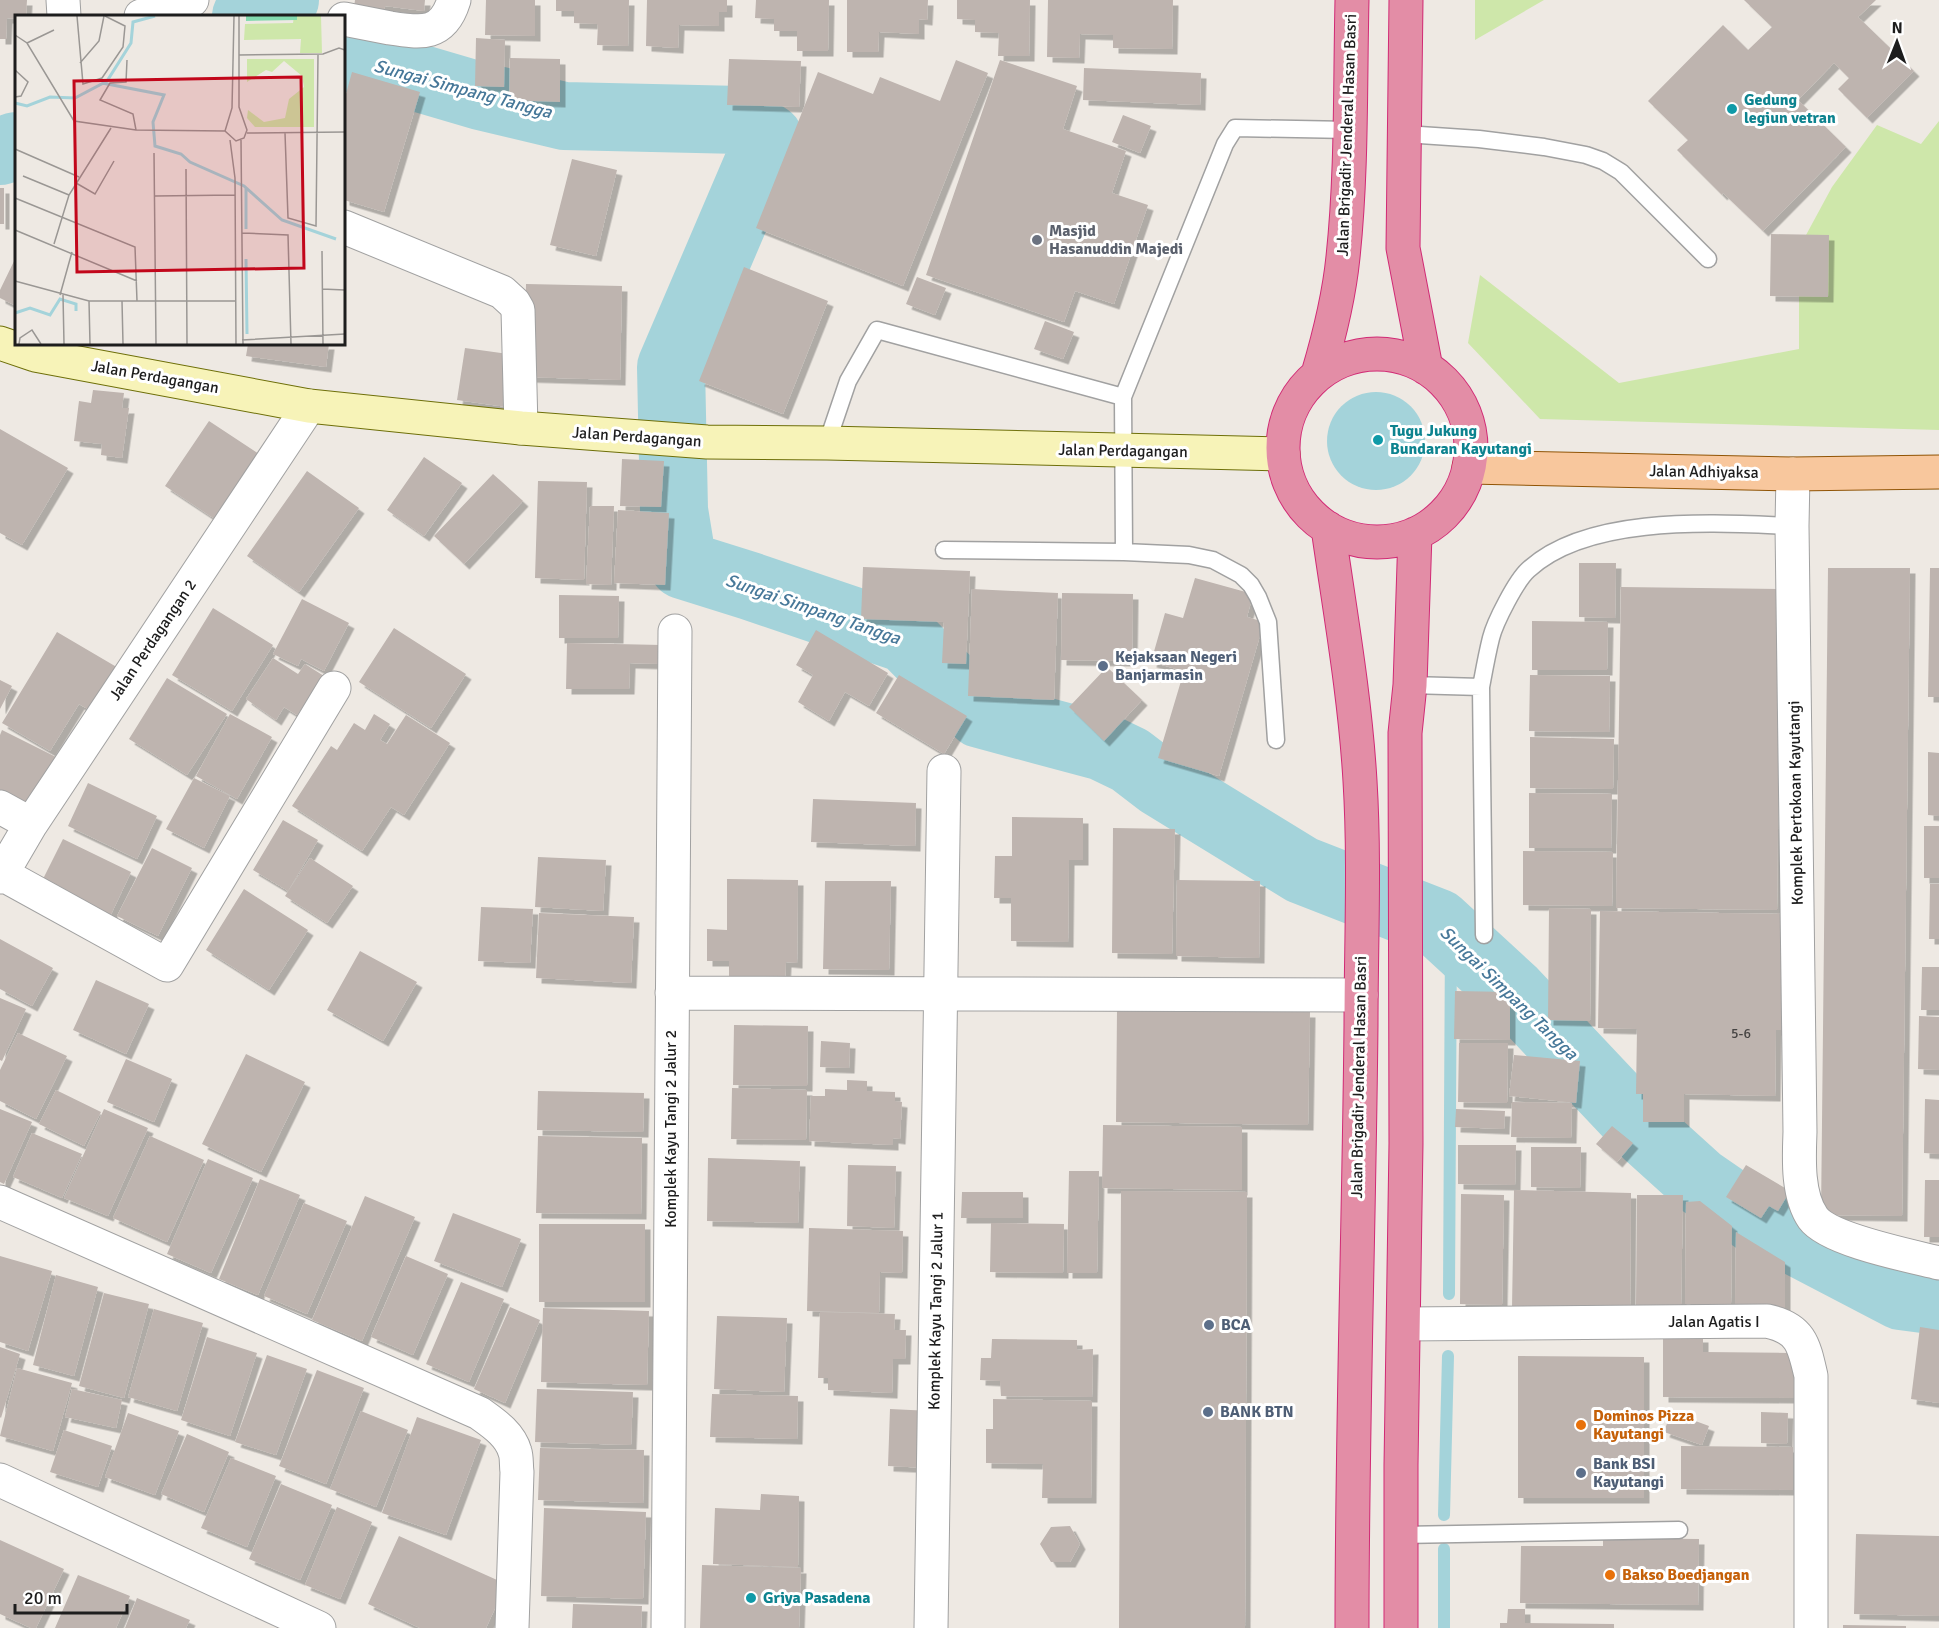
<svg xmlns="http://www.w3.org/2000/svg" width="1939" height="1628" font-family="Signika,sans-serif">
	<defs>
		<filter id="shadow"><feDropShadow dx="5.5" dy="5.5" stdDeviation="0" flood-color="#0004"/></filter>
	</defs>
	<rect width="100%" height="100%" fill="#eee9e3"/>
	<path fill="#cee7aa" d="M1475 0H1544L1475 40Z
		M1939 121V430L1540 419 1468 343 1480 275 1619 383 1799 349V248L1832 187 1877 125 1921 144Z"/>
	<path fill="#a4d3da" d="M1327 441a49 49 0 1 1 98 0a49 49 0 1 1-98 0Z"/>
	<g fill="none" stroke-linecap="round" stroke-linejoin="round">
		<path stroke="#a4d3da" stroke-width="12" d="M1449 1294 1451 935
			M1444 1515 1448 1356
			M1444 1628V1549"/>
		<path stroke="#a4d3da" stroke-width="68" d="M246 16 282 4 285 0
			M344 56 480 96 564 116 741 120 769 138 671 367 674 510 683 565 750 586 906 639 980 714 1103 747 1130 760 1160 783 1302 870 1438 923 1513 992 1647 1134 1699 1181 1757 1221 1901 1296 1939 1301
			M0 151 16 146"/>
	</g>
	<path fill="#beb4af" filter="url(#shadow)" d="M0 0H27L26 16H16V19L7 18 6 39H0Z
		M355 0H425L424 11 385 6 383 19 353 15Z
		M486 0H535V36L485 35Z
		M556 0H629L628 46 597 45 598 24 574 23V11H556Z
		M647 0H727V12H719V26L679 25 678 48 646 46Z
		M756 0H829L828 51H797V31H774V19L755 18Z
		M847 0H928L927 20 919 19V34L879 32 878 52H847Z
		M957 0H1030L1029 56H998L999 33 975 32V20L957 19Z
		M1048 0H1173L1172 49 1113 48V35L1080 34 1079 58 1047 57Z
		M1744 0H1876L1858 17 1914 71 1867 118 1838 89 1849 78 1834 63 1798 100 1846 147 1763 231 1723 193 1722 195 1677 150 1688 140 1648 101 1723 25 1748 50 1772 27Z
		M476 38 505 40 504 87 475 86Z
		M510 58 560 59V102L509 100Z
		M729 59 801 61 799 107 727 105Z
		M956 60 988 73 903 286 756 228 818 72 873 94 880 77 940 101Z
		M1000 60 1077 86 1063 129 1126 151 1112 193 1148 205 1114 304 1075 291 1064 322 926 275Z
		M1084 68 1201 73 1200 105 1083 100Z
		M352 72 420 92 384 212 344 200V101Z
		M1123 115 1151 126 1140 153 1112 142Z
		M572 159 617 170 596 256 550 245Z
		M0 188H4V224H0Z
		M1771 234 1829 235 1828 297 1770 296Z
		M16 257V306L0 298V290Z
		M744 267 828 301 783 414 699 381Z
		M917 277 946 288 935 315 906 304Z
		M526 284 622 286 620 380 524 377Z
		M1045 321 1074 332 1063 359 1034 349Z
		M248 344H329L326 367 246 356Z
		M465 348 515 355 507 407 457 400Z
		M93 390 124 393 122 408H129L122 458 101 455 102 444 74 441 79 401 91 403Z
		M209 421 268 460 224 525 165 486Z
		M0 429 68 468 22 545 0 533Z
		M424 457 462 483 424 536 387 510Z
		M622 459 664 461 661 507 620 506Z
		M307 471 359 508 299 592 247 556Z
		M493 474 523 501 464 564 434 536Z
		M538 481 587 482 584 580 535 578Z
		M590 506H614L611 585 586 584Z
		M618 510 669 513 665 585 614 583Z
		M1579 563H1616L1615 618 1579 617Z
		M863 567 970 571 966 664 942 663 944 622 861 619Z
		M1828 568H1910L1902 1216 1821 1215Z
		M1930 568H1939V697H1928Z
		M1195 578 1253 594 1247 617 1264 622 1219 776 1158 758 1184 671 1151 662 1165 613 1183 618Z
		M1621 587 1781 589 1777 910 1616 908Z
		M972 589 1058 593 1054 700 968 696Z
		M1062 593 1133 594 1132 661 1061 660Z
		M559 595 619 596 618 638H559Z
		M302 599 349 623 324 671 301 659 298 666 273 654Z
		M213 608 273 645 232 711 172 675Z
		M1532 621 1608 622 1607 670H1532Z
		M394 628 466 674 431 728 359 682Z
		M816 630 888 673 869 706 845 692 829 721 798 702 813 675 796 665Z
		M57 632 120 669 93 712 79 704 50 751 2 723Z
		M567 643 662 645 661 664 630 663 629 689H566Z
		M273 658 298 674 305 664 324 676 297 715 284 707 276 720 246 699Z
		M1107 667 1142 700 1104 741 1069 707Z
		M899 675 967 716 944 754 876 713Z
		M1530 675 1610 676 1609 732 1529 731Z
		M167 678 227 714 187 775 129 739Z
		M0 680 12 686 0 709Z
		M230 714 272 737 237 799 196 776Z
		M374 714 390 724 380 740 387 744 406 715 450 743 404 815 391 807 362 851 292 806 331 746 337 750 354 723 365 730Z
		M2 730 56 757 30 811 0 796V735Z
		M1530 737 1614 739 1613 789 1530 788Z
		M1928 752 1939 753V816L1928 815Z
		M194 778 230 796 204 848 166 829Z
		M88 783 157 816 137 859 68 826Z
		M1529 793 1612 794 1611 848H1529Z
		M813 799 916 803 915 846 811 842Z
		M1012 817 1083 818V860H1069L1068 942 1011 941V898H994L995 856H1012Z
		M283 820 318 840 288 891 253 870Z
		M1924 826H1939V878H1924Z
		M1113 828 1175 829 1172 954 1112 953Z
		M63 839 131 872 106 925 37 891Z
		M152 848 192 868 158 936 117 916Z
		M1523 851 1613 852 1612 906 1523 905Z
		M538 857 606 860 603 911 535 907Z
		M310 858 353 886 327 923 285 896Z
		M727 879 798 880 797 963 786 962 785 980H729V961H707V929L727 930Z
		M1177 880 1260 881 1259 958 1176 956Z
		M825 881H891L889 970 823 969Z
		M1930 884H1939V939H1929Z
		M244 889 308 930 269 990 206 950Z
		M481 907 533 909 530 963 478 961Z
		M1549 908 1591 909 1590 1021 1548 1020Z
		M1600 911 1783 914 1781 1030H1776L1775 1096 1684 1094V1122H1643V1094H1636L1637 1029 1598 1028Z
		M539 913 634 917 631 983 536 978Z
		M0 939 53 968 32 1006 0 989Z
		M360 951 417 982 383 1041 327 1010Z
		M1922 967H1939V1010H1921Z
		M96 980 149 1004 126 1054 73 1030Z
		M1455 991 1510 992V1040L1454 1039Z
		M0 998 26 1009 2 1061 0 1060Z
		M1117 1009 1310 1012 1308 1125 1116 1122Z
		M1919 1016 1939 1017V1070L1918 1069Z
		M734 1025 808 1026 807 1086 733 1085Z
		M18 1033 67 1056 36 1119 0 1101V1070Z
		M821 1041 850 1043 849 1068 820 1067Z
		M1459 1043H1508L1507 1103 1458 1102Z
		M246 1054 305 1082 261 1172 202 1144Z
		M1514 1055 1580 1061 1576 1103 1509 1096Z
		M126 1059 172 1079 154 1122 107 1102Z
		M847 1080 867 1081V1091L895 1092V1101L902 1102 900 1139 893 1138V1145L809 1141 811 1096H825V1089L847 1090Z
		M732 1088 807 1090 806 1140 731 1139Z
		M56 1090 101 1112 84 1146 39 1124Z
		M538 1091 644 1093 643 1132 537 1130Z
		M1925 1099 1939 1100V1154L1924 1153Z
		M1512 1102 1572 1103 1571 1138 1511 1137Z
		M0 1109 32 1122 4 1184 0 1182Z
		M104 1109 148 1128 108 1216 64 1198Z
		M1456 1109 1505 1111 1504 1129 1455 1127Z
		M1103 1125 1242 1127V1190L1102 1188Z
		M1612 1126 1633 1143 1617 1162 1596 1144Z
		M32 1133 82 1154 62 1198 13 1177Z
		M150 1136 204 1160 167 1242 113 1218Z
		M538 1136 642 1138 641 1214 536 1213Z
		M1458 1145H1516L1515 1185 1458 1184Z
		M1531 1147H1581L1580 1188 1531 1187Z
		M708 1158 800 1161 798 1223 707 1221Z
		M208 1159 253 1178 211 1273 167 1254Z
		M848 1165 896 1166 894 1228 847 1226Z
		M1746 1165 1790 1191 1778 1211 1769 1206 1761 1218 1726 1197Z
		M1069 1171H1099L1097 1273H1067Z
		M260 1179 300 1195 258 1295 219 1279Z
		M1925 1180H1939V1237H1924Z
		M1514 1190 1631 1193 1630 1310 1512 1308Z
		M1121 1191 1247 1192 1245 1628H1119Z
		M962 1192H1023V1218H961Z
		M1461 1194 1504 1195 1502 1305 1460 1304Z
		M1637 1195H1683L1681 1305H1636Z
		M365 1196 415 1217 362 1341 312 1320Z
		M1700 1201 1732 1226 1731 1304H1685L1686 1202Z
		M304 1203 347 1221 307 1314 264 1296Z
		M453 1213 521 1239 502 1287 434 1261Z
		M991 1223 1064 1224 1063 1273 990 1272Z
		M539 1224H645V1302H539Z
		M809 1228 903 1231 902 1273 880 1272 879 1313 807 1311Z
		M1736 1232 1785 1262V1308L1735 1306Z
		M0 1256 52 1271 28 1351 0 1342Z
		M406 1256 448 1274 413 1355 371 1337Z
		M56 1275 98 1287 74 1376 33 1365Z
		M461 1282 504 1299 469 1382 426 1364Z
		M104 1293 149 1304 124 1398 79 1386Z
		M510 1307 540 1320 505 1403 474 1389Z
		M543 1308 649 1311 647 1385 541 1382Z
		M154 1309 203 1323 177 1411 128 1397Z
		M820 1312 895 1314 894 1330H906L905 1359H893L892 1393 828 1390V1378H818Z
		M717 1316 787 1318 784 1392 714 1389Z
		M1920 1327 1939 1330V1403L1911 1399Z
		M207 1337 257 1353 230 1436 181 1420Z
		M1663 1337H1703V1352L1794 1353V1398L1663 1397Z
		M992 1339 1077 1340V1350L1093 1349 1092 1397 1001 1396 1000 1381 980 1380 981 1358H991Z
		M0 1347 20 1354 1 1418 0 1417Z
		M267 1355 307 1369 276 1455 235 1442Z
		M1518 1356 1644 1357V1498H1518Z
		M17 1368 72 1383 53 1451 0 1436Z
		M317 1370 364 1388 326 1484 279 1466Z
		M72 1389 122 1400 116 1428 65 1417Z
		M537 1389 633 1392 631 1445 535 1442Z
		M712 1394 798 1396 797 1439 710 1437Z
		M993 1399 1092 1401 1091 1498H1042L1043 1464 986 1463V1429H993Z
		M890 1409 931 1411 929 1468 888 1466Z
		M361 1411 408 1430 376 1507 330 1489Z
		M1671 1412 1709 1426 1702 1445 1664 1432Z
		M1761 1412 1788 1413 1787 1444 1761 1443Z
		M128 1413 179 1431 155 1495 105 1477Z
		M417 1417 481 1440 446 1535 382 1513Z
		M64 1430 112 1446 98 1487 50 1472Z
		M187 1434 229 1452 204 1512 161 1494Z
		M1681 1446 1793 1447V1490L1681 1489Z
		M540 1448 644 1450 643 1503 538 1500Z
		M231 1458 276 1476 247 1547 201 1528Z
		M281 1484 332 1505 300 1580 249 1559Z
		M761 1494 799 1496 798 1567 713 1564 715 1508 760 1510Z
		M337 1507 372 1522 340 1599 305 1585Z
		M544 1508 646 1512 643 1599 541 1596Z
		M1070 1526 1080 1544 1070 1562H1051L1040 1544 1051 1527Z
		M1856 1534 1939 1536V1616L1854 1614Z
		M399 1536 506 1584 486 1628H420L368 1604Z
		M1603 1538 1699 1539 1698 1605 1520 1603 1521 1546H1603Z
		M0 1540 64 1569 36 1628H31L0 1614Z
		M702 1565 801 1568 799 1628H700Z
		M78 1575 130 1596 116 1628H55Z
		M137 1598 190 1620 186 1628H125Z
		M573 1604 642 1606 641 1628H572Z
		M1508 1609H1525V1623L1614 1624V1628H1500V1623H1507Z
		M1843 1625 1906 1626V1628H1843Z"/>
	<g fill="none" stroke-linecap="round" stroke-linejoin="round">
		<defs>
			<path id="lane" d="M1405 134 1479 139 1544 147 1586 155 1603 161 1621 172 1708 259
				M827 443 848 381 877 330 1123 397
				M944 550 1124 552 1123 397 1225 144 1235 128 1350 130
				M1124 552 1189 555 1213 560 1241 575 1251 585 1258 597 1268 622 1276 740
				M1410 685 1481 687 1484 935
				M1481 687C1484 671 1487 654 1491 638 1495 622 1516 581 1528 570 1588 514 1715 523 1792 526
				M1401 1535 1679 1530"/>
			<path id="street" d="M63 0 64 16
				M141 16 192 0
				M344 19C359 22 375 25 390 28 422 33 443 36 454 0
				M344 227 502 292 514 303 518 310 521 428
				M1793 474 1792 526 1800 1132C1799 1158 1797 1195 1813 1218 1829 1240 1911 1256 1939 1263
				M0 807 31 824
				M2 874 167 965 334 688
				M0 877 31 824 309 406
				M672 993 1361 995
				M0 1202 479 1413C493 1423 510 1434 515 1452 517 1458 516 1466 517 1472L512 1628
				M1404 1324 1767 1321C1801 1328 1804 1345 1811 1376V1628
				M0 1480 319 1628
				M668 1628 675 631
				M931 1628 944 771"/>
			<path id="secondary" d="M0 343 35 355 309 406 521 428 707 442 827 443 1283 454"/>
			<path id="primary" d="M1469 467 1793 474 1939 472"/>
			<path id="highway" d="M1406 0 1403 248 1426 368
				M1283 448a94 94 0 1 1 188 0a94 94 0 1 1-188 0Z
				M1318 374C1329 337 1339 297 1343 257 1352 172 1350 86 1352 0
				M1328 528C1340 612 1355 696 1360 781 1365 862 1361 944 1361 1025 1359 1226 1352 1427 1352 1628
				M1401 1628V1465L1406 1143 1405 733 1410 685 1415 534"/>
		</defs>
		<use href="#lane" stroke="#a1a1a1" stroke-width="19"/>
		<use href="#street" stroke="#a1a1a1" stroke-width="35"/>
		<use href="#secondary" stroke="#6e6f09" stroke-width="35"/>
		<use href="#primary" stroke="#905405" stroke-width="35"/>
		<use href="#highway" stroke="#d12a75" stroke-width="35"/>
		<use href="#lane" stroke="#fff" stroke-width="16"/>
		<use href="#street" stroke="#fff" stroke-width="33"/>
		<use href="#secondary" stroke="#f7f3b8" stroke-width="33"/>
		<use href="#primary" stroke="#f8c79d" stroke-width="33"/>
		<use href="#highway" stroke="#e38da6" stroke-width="33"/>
	</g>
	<g fill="#0f9aa8" stroke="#fff" stroke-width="2">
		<circle cx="1732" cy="109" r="6"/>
		<circle cx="1378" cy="440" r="6"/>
		<circle cx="751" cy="1598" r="6"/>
	</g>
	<circle fill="#6b7280" stroke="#fff" stroke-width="2" cx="1037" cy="240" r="6"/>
	<g fill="#5c6f8a" stroke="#fff" stroke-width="2">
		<circle cx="1103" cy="666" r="6"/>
		<circle cx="1209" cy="1325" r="6"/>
		<circle cx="1208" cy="1412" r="6"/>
		<circle cx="1581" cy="1473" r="6"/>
	</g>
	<g fill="#e8710a" stroke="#fff" stroke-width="2">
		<circle cx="1581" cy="1425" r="6"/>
		<circle cx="1610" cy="1575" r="6"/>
	</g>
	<g text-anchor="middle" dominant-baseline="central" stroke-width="6" stroke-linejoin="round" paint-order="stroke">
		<g font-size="14" fill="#454342">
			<text x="1741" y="1033">5-6</text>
		</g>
		<g font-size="16" font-weight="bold" fill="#0d838f" stroke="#fff" text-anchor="start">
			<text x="1744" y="100">Gedung<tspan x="1744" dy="18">legiun vetran</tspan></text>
			<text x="1390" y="431">Tugu Jukung<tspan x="1390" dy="18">Bundaran Kayutangi</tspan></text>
			<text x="763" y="1598">Griya Pasadena</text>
		</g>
		<g font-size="16" fill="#1d1d1d" stroke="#fff">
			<text transform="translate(1347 135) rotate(-88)">Jalan Brigadir Jenderal Hasan Basri</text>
			<text transform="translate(155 377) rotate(10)">Jalan Perdagangan</text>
			<text transform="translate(637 437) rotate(4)">Jalan Perdagangan</text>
			<text transform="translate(1123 451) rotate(1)">Jalan Perdagangan</text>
			<text transform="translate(1704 472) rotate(1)">Jalan Adhiyaksa</text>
			<text transform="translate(153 640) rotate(-56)">Jalan Perdagangan 2</text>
			<text transform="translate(1796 803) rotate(-91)">Komplek Pertokoan Kayutangi</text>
			<text transform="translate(1359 1077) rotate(-89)">Jalan Brigadir Jenderal Hasan Basri</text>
			<text transform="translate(671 1129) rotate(-90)">Komplek Kayu Tangi 2 Jalur 2</text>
			<text transform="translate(936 1311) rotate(-89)">Komplek Kayu Tangi 2 Jalur 1</text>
			<text x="1714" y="1322">Jalan Agatis I</text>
		</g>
		<g font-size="16" font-weight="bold" fill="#5b616d" stroke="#fff" text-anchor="start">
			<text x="1049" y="231">Masjid<tspan x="1049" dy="18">Hasanuddin Majedi</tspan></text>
		</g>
		<g font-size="16" font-weight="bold" fill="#4e5e75" stroke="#fff" text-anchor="start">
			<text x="1115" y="657">Kejaksaan Negeri<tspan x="1115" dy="18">Banjarmasin</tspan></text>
			<text x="1221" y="1325">BCA</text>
			<text x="1220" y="1412">BANK BTN</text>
			<text x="1593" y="1464">Bank BSI<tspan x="1593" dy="18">Kayutangi</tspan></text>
		</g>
		<g font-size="16" font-weight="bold" fill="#c56008" stroke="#fff" text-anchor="start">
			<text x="1593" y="1416">Dominos Pizza<tspan x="1593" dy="18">Kayutangi</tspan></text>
			<text x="1622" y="1575">Bakso Boedjangan</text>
		</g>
		<g font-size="18" font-style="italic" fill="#477899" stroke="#fff">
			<text transform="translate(463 89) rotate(15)">Sungai Simpang Tangga</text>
			<text transform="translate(813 609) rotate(19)">Sungai Simpang Tangga</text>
			<text transform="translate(1509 993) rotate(44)">Sungai Simpang Tangga</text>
		</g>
	</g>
	<g transform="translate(15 15)">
		<rect width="330" height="330" fill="#eee9e3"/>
		<path d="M279 1H306L307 38H285L286 24 229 25 230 9 278 8ZM232 44H299V112H240L232 103 233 95 249 107 270 103 274 84 289 72 287 61 269 46 257 57 251 55 232 67Z" fill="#cee7aa"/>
		<path d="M231 1H282V5L231 6Z" fill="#83daaf"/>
		<path fill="none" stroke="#a4d3da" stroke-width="3" d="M87 68 149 80 138 107 140 131 166 139 175 147 229 171 267 205 321 224M0 88 12 91 35 82 60 83 92 66 116 28 118 7 140 1M231 172V214M231 244 232 319M0 298 15 293 35 300 45 284 61 289V296"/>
		<path fill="none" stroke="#9a9794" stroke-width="1.5" d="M62 1 68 69 87 63 108 32 110 11 90 1M219 1 217 93 210 116 221 126 229 123 232 115 224 92V1M0 20 12 28 59 106 121 115 210 116M12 28 39 15M224 40 308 39 324 33 330 35M112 45 111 67 95 68 85 85 118 99 121 115M65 48 84 26 89 1M0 55 13 67 6 81 0 82M232 118 330 117M270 118 273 203 301 211 303 40M215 125 220 163 221 329M226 125 228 329M0 134 64 162M139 138 141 329M171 154 172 329M8 161 54 180M61 168 80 179 99 146M140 181 220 180M0 183 120 232 122 286M0 215 122 266M227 218 273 220 276 329M39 229 54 180 96 113M307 236 308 329M0 266 74 286H221M307 274 330 275M45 280 57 237M48 280 49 329M74 286 75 329M107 286 108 329M227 325 330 319M4 329 5 323 17 315 26 329"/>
		<path fill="#c2071b" fill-opacity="0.15" stroke="#c2071b" stroke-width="3" d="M286 62 289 253 62 257 59 66Z"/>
		<rect width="330" height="330" fill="none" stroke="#1d1d1d" stroke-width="3"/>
	</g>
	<g transform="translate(1897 42) rotate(1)" stroke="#ffffff" stroke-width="4.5" paint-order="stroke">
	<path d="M0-4.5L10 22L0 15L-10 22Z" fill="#1d1d1d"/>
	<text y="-9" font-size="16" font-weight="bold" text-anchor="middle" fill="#1d1d1d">N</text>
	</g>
	<path d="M15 1604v9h112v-9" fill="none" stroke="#1d1d1d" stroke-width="3"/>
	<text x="24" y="1604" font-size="18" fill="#1d1d1d" stroke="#ffffff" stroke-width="4.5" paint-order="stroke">20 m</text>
</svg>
